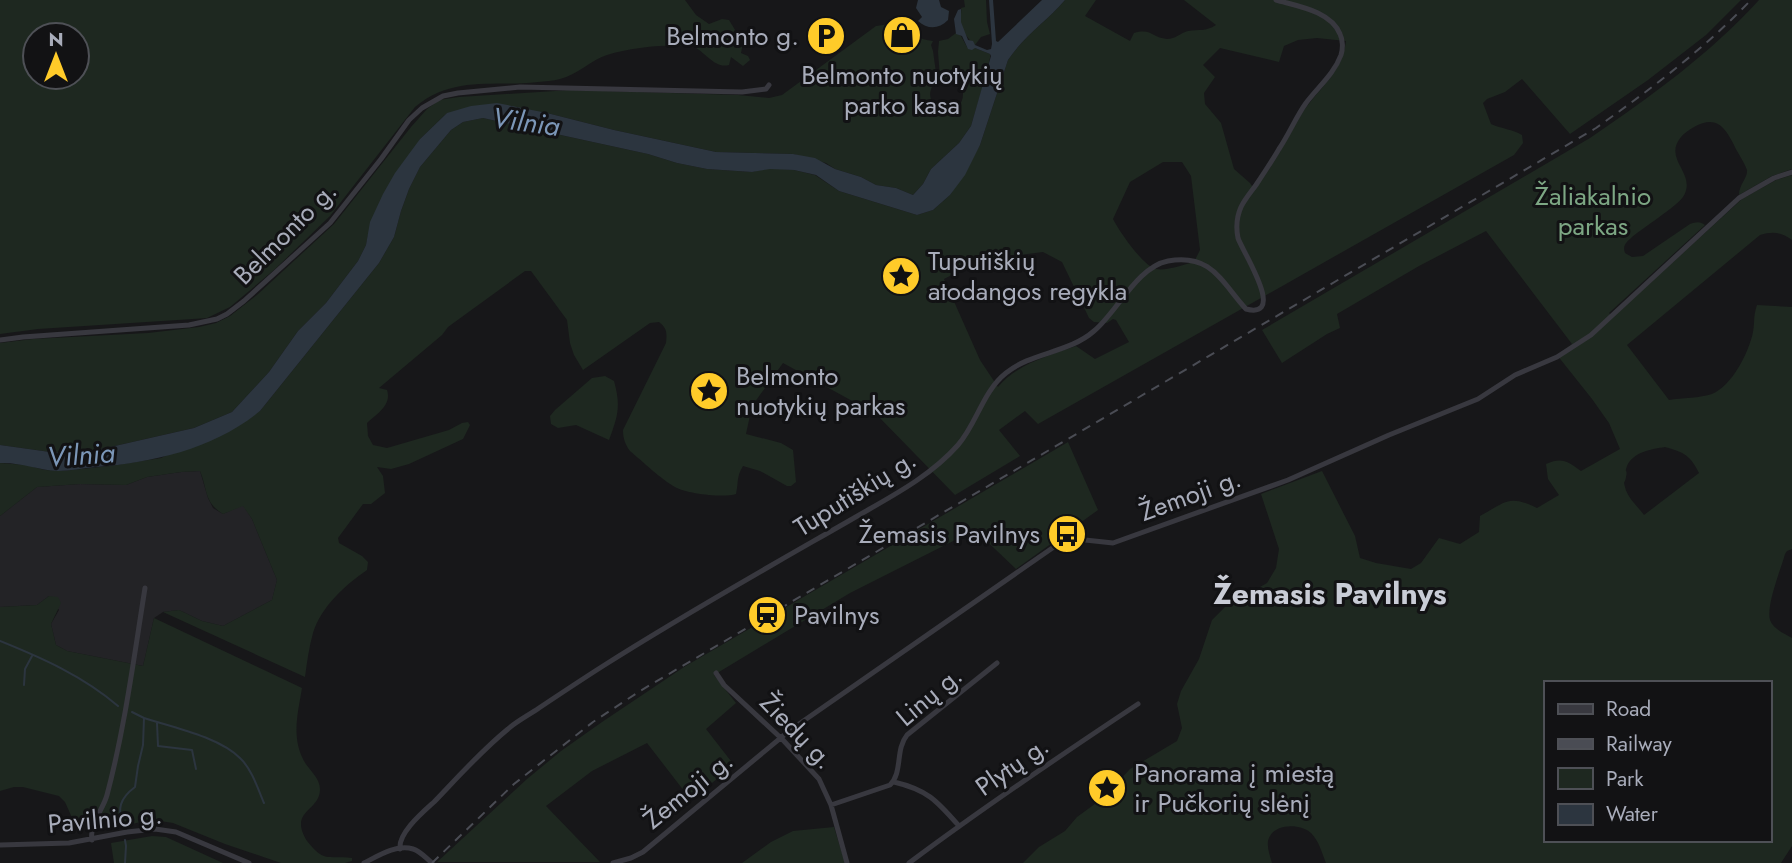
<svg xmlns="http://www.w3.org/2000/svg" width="1792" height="863" font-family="Jost,sans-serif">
	<rect width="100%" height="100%" fill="#171719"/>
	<path fill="#232326" d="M200 471 208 498 213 508 223 514 243 505 252 519 277 580 272 600 223 626 202 621 179 610 163 612 154 618 143 666 67 651 56 645 51 624 59 610 49 596 37 605 0 607V516L37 487 80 484 126 485 147 477 181 472Z"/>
	<path fill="#1e2820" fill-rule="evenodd" d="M0 0H685L696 15 709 24 722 19 729 20 743 43 741 53 748 56 750 60 743 66 731 57 729 65C715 69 705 52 693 46 667 44 631 47 607 55 591 60 577 75 560 79 553 81 545 81 538 82 494 87 453 75 415 107L330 216 274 270 230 307 207 318 193 319 38 329 0 334ZM35 35H77V77H35Z
		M964 0H986L987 22 990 34 981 37 975 45C968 39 961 30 960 20 960 16 962 12 961 8L965 7Z
		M1065 0H1096L1085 16 1130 41 1134 33C1152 28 1152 38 1167 39 1176 39 1180 33 1188 31 1200 29 1205 32 1216 25L1184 0H1741L1706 35 1648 80 1570 134 1522 79 1505 92 1487 99 1483 103 1491 124C1502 129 1512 129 1522 135L1523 143 1514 155 1038 424 1025 411 999 430 1020 456 955 495 876 414 783 363 752 406 746 434 781 443 793 450 796 482 791 486H787L760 471 743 466C736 478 739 481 736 494 724 498 687 494 675 487 662 480 642 461 630 451 625 444 623 438 623 430L666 343C667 333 667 328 659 322L650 323 583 370 574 355 570 343 567 320 531 271H525L448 327 442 335 379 388 387 390C392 405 377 414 367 423L368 436 373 445 387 448 449 430 462 423 468 422 470 425 463 439 409 464 391 469 377 467 383 476 385 493 371 504H363L338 538 339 543 362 556 368 562 367 570C345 585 321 607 313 633 309 647 307 662 305 677L163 612 179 610 202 621 223 626 272 600 277 580 252 519 243 506 223 514C204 502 208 491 200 471L181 472 147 477 126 485 80 484 37 487 0 516V463L26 465 45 470 62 471 110 466 161 458 260 411 379 263 394 237 401 211 409 189 420 167 451 130 463 122 483 118 648 154 677 163 707 169 752 172 770 168 794 170 815 175 839 191 917 215 933 210 950 195 980 145 1008 60C1023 37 1047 21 1065 0ZM1317 38 1346 41C1342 74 1318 88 1301 115 1286 140 1273 168 1254 189L1250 183 1234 169 1221 123 1205 104 1204 93 1215 77 1203 65 1220 48 1279 62 1284 46 1298 40ZM1163 162H1182L1191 176 1200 250 1194 262C1182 265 1167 271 1156 269 1143 266 1119 231 1113 219L1130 182ZM1043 252 1062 262 1089 318 1094 322 1107 323 1113 319 1116 320 1129 342 1095 359 1076 346C1048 356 1017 364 998 387L980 360 944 279 981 260Z
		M1759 0H1792V169L1772 176 1739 195C1739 184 1748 178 1747 170 1745 164 1740 156 1737 151 1727 130 1718 113 1694 127 1689 130 1684 133 1681 137 1662 160 1698 173 1683 197 1677 206 1643 228 1632 237 1627 242 1622 245 1625 253L1632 257 1643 256 1690 224C1696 222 1700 221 1705 225L1609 313 1613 317 1742 199 1776 180 1792 175V240C1781 232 1773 231 1760 235L1627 345 1669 400C1681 398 1701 398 1712 394 1732 386 1749 352 1753 332 1755 321 1753 317 1757 305L1792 307V549L1787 551 1785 554C1781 569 1766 605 1770 620 1773 629 1785 634 1792 638V846L1781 863H1326C1322 853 1319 841 1311 833 1300 823 1272 823 1268 841 1267 848 1270 856 1272 863H1023L1039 847 1065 831 1077 817 1103 798 1130 769 1177 741 1182 728 1177 704 1181 691 1199 659 1212 620 1225 607 1267 583 1276 568 1279 549 1261 494 1322 471 1355 536 1360 558 1376 563 1411 569 1421 563 1439 538 1460 544 1479 532 1480 516C1506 502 1508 494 1537 508L1559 495 1548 479 1546 464C1562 457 1567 461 1581 471L1620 449 1609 423 1592 399 1557 355 1572 344 1486 231 1419 266 1337 314 1340 328 1327 334 1282 363 1262 330 1590 138C1650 97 1710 54 1759 0ZM1665 447C1685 453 1690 455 1699 473L1644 515C1638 507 1627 497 1625 487 1623 480 1625 484 1626 477 1628 467 1624 475 1627 466 1633 452 1652 449 1665 447ZM1545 683H1769V840H1545Z
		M903 22C911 33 919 40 933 41L931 45 933 51 937 80C912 107 963 123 963 94 963 81 951 76 940 78L938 52 939 41 948 39 956 33 961 36 967 47 975 48 990 54C991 59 987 66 987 72L971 126 959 143 931 169 923 184 913 195 896 188 876 185 861 177 835 169 826 163 793 154 716 152 614 130 547 113H447L420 139 368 235 366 245 358 261 326 303 298 331 269 372 232 412 194 428 84 453 50 452 0 445V343L33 339 148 333 199 327 216 323 230 316 257 295 334 224 411 127 427 109 439 100 459 97 571 90 738 95 769 98 782 95 876 26Z
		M605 376 614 381C621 406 618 416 609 440L576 425 558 428 551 424 550 416 555 410 592 378Z
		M1068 442 1098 510 1016 569 975 530 850 593 714 675 736 703 706 729 734 765 691 800 647 743 592 771 546 806 600 862H437L527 779 561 751 602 722 684 667Z
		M49 596 58 597 61 603 51 624 56 645 67 651 143 666 154 618 302 688C298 713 291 737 304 761 309 770 320 778 320 789 320 812 288 810 307 841 325 863 325 855 352 858V861L345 863H281L225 844 173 823 160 821 141 822 108 829 103 825 78 824 73 820 65 802 59 796 23 787H14L0 791V607L37 605Z
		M834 827 845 863H742L771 842 793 831Z
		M152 836 166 837 223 863H114L111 843Z"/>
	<path fill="#2c353f" d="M918 0H939L941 7 949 11 948 20C939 29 928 30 918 21L922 17 916 8Z
		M989 0H993L996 41 998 42 1042 0H1065C1047 21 1023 37 1008 60L980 145 965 175 950 195 933 210 917 215 839 191 816 175 794 170 770 169 752 172 707 169 677 163 648 154 483 118 463 122 451 130 420 167 409 189 401 211 394 237 379 263 260 411C213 449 155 462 96 467 83 468 70 471 58 471 38 470 20 462 0 463V445L50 452 84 453 194 428 232 412 269 372 298 331 326 303 358 261 366 245 370 222 383 194 395 173 420 139 447 113 471 106 497 103 547 113 614 130 716 152 793 154 815 158 835 169 861 177 876 185 896 188 913 195 923 184 931 169 959 143 971 126 991 56 990 54 975 48 972 50 968 49 962 36 956 34 954 19 958 10 961 9V22L968 40 973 41 975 45 987 50 991 49 992 44Z"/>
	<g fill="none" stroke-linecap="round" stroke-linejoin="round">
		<path stroke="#2c353f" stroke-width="2" d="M0 641C42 658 83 676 118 706
			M24 685 25 669 32 656
			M144 718C172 727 220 737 241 759 252 770 258 789 264 803
			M157 723 158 746 192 750 196 769
			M122 827C118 808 119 799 135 787L138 766 143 745 144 718 132 712
			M125 840 126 846 125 863"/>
		<path stroke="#38383f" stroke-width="5" d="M0 340 23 337 189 325 217 319 227 314 244 301 330 223 381 159 409 120 422 108 443 96 458 93 520 87 742 92 766 89 769 85
			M716 673 724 685 782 739 819 779 831 805 847 863
			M894 782C928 790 937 801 959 826
			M831 805 890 785C903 772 895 750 907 735L997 663
			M92 840C89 824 103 810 107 795 125 727 134 657 145 588
			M0 845 69 843 127 832 155 829 176 832 249 863
			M400 849C398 833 423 812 434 802 458 777 481 751 508 729 517 721 529 715 539 708 560 694 581 680 603 666 683 615 765 569 847 522 886 499 928 479 958 445 977 423 983 391 1006 373 1032 352 1069 353 1094 331 1117 312 1137 267 1168 261 1212 253 1222 283 1246 309 1288 320 1241 249 1238 238 1236 228 1237 216 1241 207 1245 199 1251 192 1256 185 1264 173 1272 161 1279 149 1289 134 1296 117 1306 103 1318 87 1334 74 1341 55 1343 49 1343 40 1340 34 1331 11 1297 6 1276 0
			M364 863C378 856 396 844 413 849 420 851 426 858 432 863
			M613 863 631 858 643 852 789 731 1061 542 1076 539 1113 543 1288 480 1389 435 1478 399 1515 375 1557 357 1591 335 1739 198 1774 178 1792 172
			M909 863C984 807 1061 755 1138 704"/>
		<path stroke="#4a4c54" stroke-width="2" stroke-dasharray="9 7" stroke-linecap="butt" d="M432 863 514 784 593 722 640 691 1596 128C1651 89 1704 49 1751 0"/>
	</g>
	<defs>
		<symbol id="shop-disc" viewBox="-11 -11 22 22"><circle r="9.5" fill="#ffcb29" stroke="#121214"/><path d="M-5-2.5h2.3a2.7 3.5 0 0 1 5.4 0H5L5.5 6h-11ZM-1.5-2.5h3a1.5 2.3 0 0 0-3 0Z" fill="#111"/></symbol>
		<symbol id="parking-disc" viewBox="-11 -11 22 22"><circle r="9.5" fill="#ffcb29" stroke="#121214"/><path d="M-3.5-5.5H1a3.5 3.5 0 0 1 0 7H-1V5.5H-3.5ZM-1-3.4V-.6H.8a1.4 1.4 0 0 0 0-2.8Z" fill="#111"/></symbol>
		<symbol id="sight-disc" viewBox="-11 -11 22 22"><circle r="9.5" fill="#ffcb29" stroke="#121214"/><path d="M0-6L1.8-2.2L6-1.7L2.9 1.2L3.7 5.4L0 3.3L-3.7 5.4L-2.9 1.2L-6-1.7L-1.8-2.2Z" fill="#111"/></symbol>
		<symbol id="bus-disc" viewBox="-11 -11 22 22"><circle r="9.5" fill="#ffcb29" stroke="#121214"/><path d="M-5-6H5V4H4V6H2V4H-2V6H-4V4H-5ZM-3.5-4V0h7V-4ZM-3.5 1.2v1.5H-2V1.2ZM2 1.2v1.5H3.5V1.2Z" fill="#111"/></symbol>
		<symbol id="station-disc" viewBox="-11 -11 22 22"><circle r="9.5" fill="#ffcb29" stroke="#121214"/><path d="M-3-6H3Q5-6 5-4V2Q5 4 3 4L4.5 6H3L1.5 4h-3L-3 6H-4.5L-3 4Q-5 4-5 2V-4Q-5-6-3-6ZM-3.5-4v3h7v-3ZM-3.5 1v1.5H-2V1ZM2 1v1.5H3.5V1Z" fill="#111"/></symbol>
	</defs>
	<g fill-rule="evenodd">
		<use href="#shop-disc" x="880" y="13" width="44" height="44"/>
		<use href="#parking-disc" x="804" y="14" width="44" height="44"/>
		<use href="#sight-disc" x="879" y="254" width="44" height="44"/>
		<use href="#sight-disc" x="687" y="369" width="44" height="44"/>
		<use href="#bus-disc" x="1045" y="512" width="44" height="44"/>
		<use href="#station-disc" x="745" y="593" width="44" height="44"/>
		<use href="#sight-disc" x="1085" y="766" width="44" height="44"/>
	</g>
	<g text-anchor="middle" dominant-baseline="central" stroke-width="6" stroke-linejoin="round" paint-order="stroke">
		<g font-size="26" fill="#a8acba" stroke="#121214" text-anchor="start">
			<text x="799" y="36" text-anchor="end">Belmonto g.</text>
			<text x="902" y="75" text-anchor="middle">Belmonto nuotykių<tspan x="902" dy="30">parko kasa</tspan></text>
			<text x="928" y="261">Tuputiškių<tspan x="928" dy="30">atodangos regykla</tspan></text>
			<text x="736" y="376">Belmonto<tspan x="736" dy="30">nuotykių parkas</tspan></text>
			<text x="1040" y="534" text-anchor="end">Žemasis Pavilnys</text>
			<text x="794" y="615">Pavilnys</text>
			<text x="1134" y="773">Panorama į miestą<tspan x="1134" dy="30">ir Pučkorių slėnį</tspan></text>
		</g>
		<g font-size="26" fill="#7da784" stroke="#121214">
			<text x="1593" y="196">Žaliakalnio<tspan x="1593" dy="30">parkas</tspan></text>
		</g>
		<g font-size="26" fill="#a8acba" stroke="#121214">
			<text transform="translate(285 233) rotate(-45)">Belmonto g.</text>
			<text transform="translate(855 493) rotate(-32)">Tuputiškių g.</text>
			<text transform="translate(1190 495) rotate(-20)">Žemoji g.</text>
			<text transform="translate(929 696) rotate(-40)">Linų g.</text>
			<text transform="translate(797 731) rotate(46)">Žiedų g.</text>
			<text transform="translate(1012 766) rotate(-35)">Plytų g.</text>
			<text transform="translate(688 790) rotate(-39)">Žemoji g.</text>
			<text transform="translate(105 819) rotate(-5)">Pavilnio g.</text>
		</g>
		<g font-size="28" font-style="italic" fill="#7c97b8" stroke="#121214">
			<text transform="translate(526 122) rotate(8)">Vilnia</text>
			<text transform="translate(81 455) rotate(-4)">Vilnia</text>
		</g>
		<g font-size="30" font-weight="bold" fill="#c9ccd6" stroke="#121214">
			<text x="1330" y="593">Žemasis Pavilnys</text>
		</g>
	</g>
	<rect x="1544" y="681" width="228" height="161" fill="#121214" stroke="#4e5056" stroke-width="2"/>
	<rect x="1558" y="704" width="35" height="10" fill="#38383f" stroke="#4e5056" stroke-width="2"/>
	<text x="1606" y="716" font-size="21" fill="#a8acba">Road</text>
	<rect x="1558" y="739" width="35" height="10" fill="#4a4c54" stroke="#4e5056" stroke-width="2"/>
	<text x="1606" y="751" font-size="21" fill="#a8acba">Railway</text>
	<rect x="1558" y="768" width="35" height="21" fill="#1e2820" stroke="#4e5056" stroke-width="2"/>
	<text x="1606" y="786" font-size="21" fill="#a8acba">Park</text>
	<rect x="1558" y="804" width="35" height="21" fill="#2c353f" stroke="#4e5056" stroke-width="2"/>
	<text x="1606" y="821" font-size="21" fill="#a8acba">Water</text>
	<g transform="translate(56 56)"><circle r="33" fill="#121214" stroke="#4e5056" stroke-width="2"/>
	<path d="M0-5L12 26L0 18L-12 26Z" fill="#ffcb29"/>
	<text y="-10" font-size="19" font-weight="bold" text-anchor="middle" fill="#a8acba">N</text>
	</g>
</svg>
